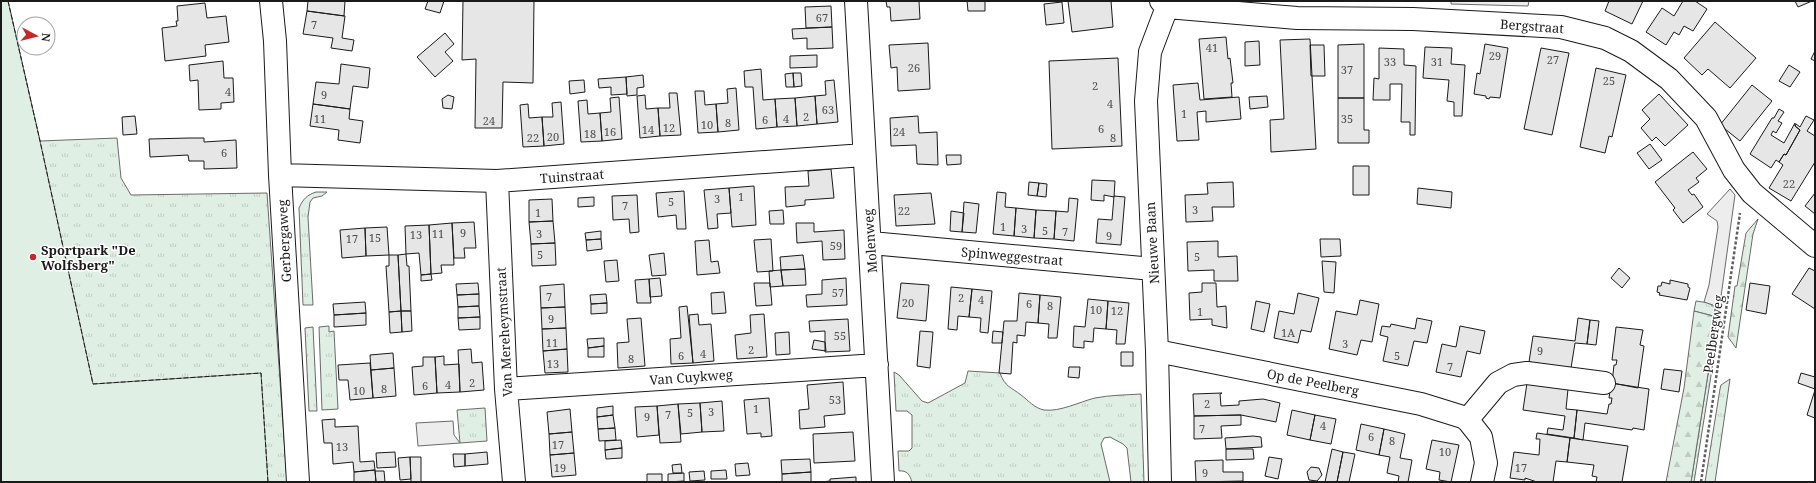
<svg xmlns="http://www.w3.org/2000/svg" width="1816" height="483" font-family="'Noto Serif',serif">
	<defs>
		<pattern id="grass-tufts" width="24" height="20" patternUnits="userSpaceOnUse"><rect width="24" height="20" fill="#e0efe3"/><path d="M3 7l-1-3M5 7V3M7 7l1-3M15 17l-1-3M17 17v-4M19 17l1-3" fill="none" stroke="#c0ccc2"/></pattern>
		<pattern id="forest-firs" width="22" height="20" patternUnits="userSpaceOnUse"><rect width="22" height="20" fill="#e0efe3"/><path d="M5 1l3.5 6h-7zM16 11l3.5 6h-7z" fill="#c0ccc2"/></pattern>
	</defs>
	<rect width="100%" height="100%" fill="#fff"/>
	<path fill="url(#grass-tufts)" stroke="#6a6a6a" d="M1 1H8L40 141 117 138 121 178 131 195 267 193 287 482H147L1 359Z
		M316 192H327L322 196 313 198 310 202 308 217 313 305H303L299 208C303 199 307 195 316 192Z
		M1696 301 1709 303 1721 313 1694 482H1691L1717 317 1694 311Z
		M329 326V332L334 331 338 409 322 410 319 327Z
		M313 327 317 411H309L305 328Z
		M968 371 1000 373C1005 387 1011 387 1021 395 1028 400 1034 408 1044 410 1060 412 1079 402 1095 398 1110 395 1126 395 1141 394L1144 482H1131L1127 448 1123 444 1110 437 1104 438 1101 444 1110 482H912C910 475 907 470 899 471L898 451H909L912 448V415L907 411H896L894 372 899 375 922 401 928 403 965 383Z
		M1730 379 1715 482H1705L1720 389 1721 385Z
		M485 408 487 441 460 443 457 410Z"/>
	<path fill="url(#forest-firs)" stroke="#6a6a6a" d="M1758 219 1753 234 1736 348 1728 337 1735 286H1737L1746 233Z
		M1694 311 1717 317 1691 482H1666L1684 388Z"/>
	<path fill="#e0efe3" stroke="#6a6a6a" d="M1 1H8L40 141 93 384 261 373 268 482H1Z"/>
	<path fill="#ededed" stroke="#6a6a6a" d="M1451 1H1529L1528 6 1451 4Z
		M1730 189 1735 195 1719 311 1713 305 1704 302 1709 285 1718 227 1717 221 1707 214Z
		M453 421 454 435 460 443 418 446 416 423Z"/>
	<path fill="#e6e6e6" stroke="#1a1a1a" d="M308 1H345L344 16 307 11Z
		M428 1H444L440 13 425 9Z
		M463 1H534L533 83 503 82 502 128H475L476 59 462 60Z
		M886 1H924H919L920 19 891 21 890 7H887Z
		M967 1H985V11H968Z
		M1068 1H1111L1113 27 1072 32Z
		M1609 1H1608H1643L1632 24 1605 11Z
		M1683 1H1695L1707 9 1693 31 1684 26 1679 35 1674 32 1666 45 1646 32 1662 8 1674 16Z
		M1795 1H1812L1798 7Z
		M1062 2 1064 23 1046 25 1044 4Z
		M205 3 207 18 226 16 229 42 205 45 206 56 165 61 162 28 177 26 176 21H178L177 6Z
		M831 6 832 27 806 28 805 7Z
		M307 11 345 16 342 38 354 40 352 51 331 48 333 38 303 34Z
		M1715 22 1756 58 1730 88 1708 69 1702 75 1684 58Z
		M832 27 833 48 807 49V38L793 39 792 29Z
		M445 33 454 44 445 52 453 61 435 77 417 57Z
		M1226 37 1228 59 1230 58 1233 83H1231L1232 97 1204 99 1199 39Z
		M1310 39 1316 149 1271 152 1270 120 1284 119 1280 40Z
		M1259 41 1260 65 1245 66V42Z
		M928 43 930 89 898 91 897 67 891 68 889 45Z
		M1364 44V98H1338V45Z
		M1485 44 1508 48 1500 98 1490 97 1489 99 1486 98V96L1474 94 1477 73 1480 74Z
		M1310 45H1324L1325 76H1311Z
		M1425 47 1452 48 1451 64 1465 65 1462 116H1454V102L1447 101 1449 80 1423 78Z
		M1379 48 1404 49V65L1416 66 1415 135H1410V122H1401L1402 84H1390V100H1373L1374 78 1379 79Z
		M1541 48 1569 53 1552 135 1524 129Z
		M1815 51V61L1811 59Z
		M817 55V67L790 68V56Z
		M1118 58 1122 146 1052 149 1049 61Z
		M223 61 224 78H233L234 102 221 103V109L199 110 198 80 190 81 189 65Z
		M341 64 370 68 368 88 353 86 350 109 313 104 316 82 339 84Z
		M1789 65 1800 72 1790 87 1779 81Z
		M1596 68 1626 75 1612 137 1609 136 1605 153 1580 147Z
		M761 69 763 100 775 99 777 127 756 129 753 87H745L744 71Z
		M793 73 794 87H786L785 74Z
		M793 73H801L802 86 794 87Z
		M643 75 644 87 637 88V95L627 96 626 77Z
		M626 77 627 94 611 95V87L599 88 598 79Z
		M584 80 585 92 570 94 569 81Z
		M834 80 838 122 817 124 815 96 826 95 825 81Z
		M1198 83 1200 100 1239 97 1241 119 1206 122V111L1197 112 1199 140 1177 141 1173 85Z
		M1752 85 1772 101 1740 141 1720 125Z
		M736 88 739 130 718 132 716 104 728 103 727 89Z
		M695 91H704L705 105 716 104 718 132 698 133Z
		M669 93H677L681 135 660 136 658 108H670Z
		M1659 94 1688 125 1665 146 1656 137 1652 141 1641 128 1650 119 1642 110Z
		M448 95 454 97 452 109 443 108 442 99Z
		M645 95 646 109 658 108 660 136 640 138 637 96Z
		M815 96 817 124 797 126 795 98Z
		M1267 96 1268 107 1250 109 1249 97Z
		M619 97 622 139 602 141 600 113 611 112 610 98Z
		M795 98 797 126 777 127 775 99Z
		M1338 98H1364V130H1369V143H1338Z
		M587 100 588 114 600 113 602 141 581 142 578 101Z
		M561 102 564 144 544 146 542 117H553L552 103Z
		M313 104 350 109 349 119 363 121 360 143 338 140 339 130 310 126Z
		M528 104 529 118 542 117 544 146 523 147 520 105Z
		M1779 109 1784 112 1778 121 1782 123 1776 133 1773 131 1771 135 1784 143 1795 123V126L1800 130 1786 155 1784 154 1779 162 1776 160 1771 168 1750 154 1772 118H1774Z
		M135 116 137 134 123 135 122 117Z
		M918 116 919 133 937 132 938 165 917 164 916 145 891 146 890 118Z
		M1806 116 1814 120 1807 131 1815 136V162L1791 201 1769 188 1783 165 1779 162 1784 154 1786 155 1800 130 1795 126 1796 124 1800 127Z
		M189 138H204V142L236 140 237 168 204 169V161H189L188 155 150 157 149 139Z
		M1650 144 1662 160 1649 169 1637 153Z
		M1693 152 1707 169 1696 178 1699 182 1688 190 1692 195 1694 194 1703 207 1683 223 1673 210 1675 208 1655 182Z
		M946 155H961V164L947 165Z
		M1353 166H1369V195H1353Z
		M831 169 834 198 805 200V205L786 207 785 187 809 186 808 171Z
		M1092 180 1115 181 1114 197 1104 195V201L1091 200Z
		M1029 182 1039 183 1037 196 1028 195Z
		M1233 182 1234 207H1212L1213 221 1186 222 1185 195 1208 194 1207 183Z
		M1039 183 1047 184 1046 197 1037 196Z
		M754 186 756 225 732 227 729 188Z
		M729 188 731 213 717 214 718 228 708 229 704 190Z
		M1418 188 1452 192 1451 208 1417 204Z
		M684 191 686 229H677L676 215 658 217 656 193Z
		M997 192 1006 193 1005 207 1016 208 1014 236 993 234Z
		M931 193 935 224 896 226 894 195Z
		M1815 193V214L1805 206Z
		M637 195 639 232 630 233 629 219 613 220 612 196Z
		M1114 196 1125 197 1121 245 1096 243 1098 219 1112 220Z
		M594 197V206L578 207V198Z
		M1069 198 1078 199 1074 241 1054 239 1056 211 1068 212Z
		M552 199 553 221 529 222V200Z
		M964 202 979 204 976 233 962 232Z
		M1016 208 1036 210 1034 238 1014 236Z
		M783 210 784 224H770L769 211Z
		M1036 210 1056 211 1054 239 1034 238Z
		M951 211 964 213 962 232 950 231Z
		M553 221 555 243 531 244 529 222Z
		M474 222 476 248H464L465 258H454L452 223Z
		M452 223 454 265H441L442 273 431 274 429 225Z
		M796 223H814V232L844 230 845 259 823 260 822 241 797 243Z
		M429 225 431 274 421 275 419 253 406 254 405 226Z
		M387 227 389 255 366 256 365 228Z
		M365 228 366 256 342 258 340 230Z
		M601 231V239L586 240 585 233Z
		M601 239 602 249 587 251 586 240Z
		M771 239 773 271 757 272 754 240Z
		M1320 239H1340L1341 256 1321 257Z
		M709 240 711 262 718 261 720 273 697 275 695 241Z
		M1218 241V257L1237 256 1238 281H1214V270L1188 271 1187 242Z
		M555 243 556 265 532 266 531 244Z
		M664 253 666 275 652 276 649 255Z
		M406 254 407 266H409L411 311H401L398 255Z
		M389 255H398L401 311 389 312 386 266H389Z
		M803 255 805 269 781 270 780 257Z
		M617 260 619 281 606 282 604 261Z
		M1322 261 1336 262 1334 293 1324 292Z
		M1619 268 1630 278 1622 288 1611 278Z
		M1809 268 1815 271V309L1792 294Z
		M805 269 806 285 783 286 781 270Z
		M781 270 783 286 770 287 769 271Z
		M431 274 432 280 421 281V275Z
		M660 278 662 296 650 297 649 279Z
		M846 278 847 305 807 307 806 295 822 294V280Z
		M649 279 651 303H637L635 280Z
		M1670 280 1688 284V287L1690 288 1687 300 1659 295 1660 293 1657 292 1658 286H1661L1662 282 1670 284Z
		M478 283 479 294 457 295 456 284Z
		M754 283H770L772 305 756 306Z
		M901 283 929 285 926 321 897 318Z
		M1202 283H1216L1217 307 1226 306 1227 328 1212 325V319L1190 320 1189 293 1202 292Z
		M1750 283 1770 286 1766 314 1746 310Z
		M564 284 565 307 541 308 540 286Z
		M951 287 972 289 969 317 958 316 957 330 948 329Z
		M972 289 992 291 988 333 980 332 981 318 969 317Z
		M724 292 726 313 712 314 711 293Z
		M1019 293 1040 295 1038 323 1026 322 1025 336 1017 335V343L1013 342 1011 374 999 373 1004 321H1017Z
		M1298 293 1319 298 1311 332 1301 330 1298 343 1274 338 1279 311 1294 314Z
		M479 294V306L458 307 457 295Z
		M606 294 607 303 591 304 590 295Z
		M1040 295 1061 297 1057 338H1048L1049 324 1038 323Z
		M1088 299 1108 301 1106 329 1094 328 1093 342 1084 341V348L1073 347 1074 326 1085 327Z
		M1360 300 1379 304 1372 342 1361 340 1357 355 1329 349 1336 311 1357 315Z
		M1108 301 1129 303 1125 344H1116L1117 330 1106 329Z
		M1256 301 1270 304 1264 332 1251 329Z
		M365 302 366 313 334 315 333 304Z
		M607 303V313L591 314V304Z
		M479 306 480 317 458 318V307Z
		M687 306 693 363 671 364 670 339 681 338 679 307Z
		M565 307 566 328 542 329 541 308Z
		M401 311 402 332 390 333 389 312Z
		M401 311H411L412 331 402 332Z
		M366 313V325L334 327V315Z
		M698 314 699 325 711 324 714 361 693 363 689 315Z
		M764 314 767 357 737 359 735 335 751 333 750 315Z
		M480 317V329L459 330 458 318Z
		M641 318 645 366 618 368 617 343 629 342 627 319Z
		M1417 318 1432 321 1427 343 1414 341 1408 366 1383 361 1388 337 1380 335 1382 326 1390 327 1391 324 1415 329Z
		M1578 318 1590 320 1587 344 1575 343 1571 368 1529 362 1533 336 1575 341Z
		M848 319 850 351 825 352V331L810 332 809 321Z
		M1590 320 1599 321 1596 345 1587 344Z
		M1460 326 1485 331 1480 354 1467 351 1461 377 1436 372 1442 344 1456 347Z
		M1616 327 1643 330 1640 345 1644 346 1638 388 1612 383 1614 365H1616L1617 360H1612Z
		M566 328 567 349 543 351 542 329Z
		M920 331 933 332 930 368 917 366Z
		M993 331 1003 332 1002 343H992Z
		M789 332 790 354 776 355 775 333Z
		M604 338V346L588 348 587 339Z
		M814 340 825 342 826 351 812 349Z
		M604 346V357H588V348Z
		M471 349 472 363 482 362 484 390 460 392 458 350Z
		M567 349 568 372 545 373 543 351Z
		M1121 352H1133V366H1121Z
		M393 353 394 368 371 370 370 355Z
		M444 356V365L459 364 460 392 437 393 435 357Z
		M423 357H435L437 393 414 395 412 367 423 366Z
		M370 363 373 398 350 400 348 380H339L338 365Z
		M1069 367H1080L1079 378 1068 377Z
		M394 368 396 396 373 398 371 370Z
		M1664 369 1682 371 1679 392 1661 389Z
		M1801 373 1815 377V389L1798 383Z
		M843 382 845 414 824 416 825 427 800 429 799 410 809 409 807 385Z
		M1527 383 1568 389 1566 409 1577 410 1574 438 1547 434 1548 428 1563 430 1565 416 1523 410Z
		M1611 383 1649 389 1644 430 1633 428 1632 430 1585 423 1583 440 1574 438 1577 410 1607 414 1609 404H1611L1612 398H1609Z
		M1815 390V418L1807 415Z
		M1222 393 1220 394 1221 406 1239 405V401L1263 399 1280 403 1276 422 1241 415 1194 416 1193 394Z
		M769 398 772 436 761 437V433L747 434 744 400Z
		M722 401 724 431 702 432 700 403Z
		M700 403 702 432 681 434 678 404Z
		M678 404 681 442 660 443 657 406Z
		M613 406V415L597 417V408Z
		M657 406 659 435 637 437 635 407Z
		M570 409 572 432 549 434 547 412Z
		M1292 410 1315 415 1310 440 1287 435Z
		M613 415 615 428 598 429 597 417Z
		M1241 415V425L1221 426 1222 438 1194 439V416Z
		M1315 415 1336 419 1331 444 1310 440Z
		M335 419V427L358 426 360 462 374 461 375 470 354 472 353 462 333 464 332 443H324L322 420Z
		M1361 424 1384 429 1379 455 1356 450Z
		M615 428 616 440 599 441 598 429Z
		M1384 429 1405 434 1400 458 1412 460 1408 482H1398L1399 476 1387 473 1390 457 1379 455Z
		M572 432 574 453 550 455 549 434Z
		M853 432 855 461 814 463 813 434Z
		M1537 433 1570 438 1567 462 1556 461 1553 482H1537L1525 478V480L1510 478 1514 452 1539 455 1540 439H1536Z
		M1253 436 1261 437 1262 447 1226 449 1225 438Z
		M1570 438 1628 446 1622 482H1594H1596L1597 477 1592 476 1594 465 1567 462Z
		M621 440 622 448 605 450V441Z
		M1432 440 1459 445 1451 482 1439 480 1440 472 1426 469Z
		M622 448V458L606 459 605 450Z
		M1226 449H1253L1254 459 1226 460Z
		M1332 449 1343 452 1337 482H1325Z
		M395 452 396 467 377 468 376 453Z
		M487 452 488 464 465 466V454Z
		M1343 452 1355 454 1349 482H1337Z
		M574 453 576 475 552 477 550 455Z
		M453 454H465V466L454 467Z
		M410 457H421V482H411Z
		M410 457 411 479 400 480 398 458Z
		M1269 457 1282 459 1278 479 1265 476Z
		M810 459 811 472 782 474 781 460Z
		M1223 460V472H1243V481L1196 482 1195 461Z
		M748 463 750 475 736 476 735 464Z
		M681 464 682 473H673L672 465Z
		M1311 467 1319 468 1322 475 1317 481 1309 480 1307 472Z
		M375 470 376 482H354V472Z
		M726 470 727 479H711V471Z
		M375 471H384L385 482H376Z
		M704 471 705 480 690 481 689 472Z
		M811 472V482H782V474Z
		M684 473V481L668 482V474Z
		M647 474H662V482H647Z
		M856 477V482H821L830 481V479Z"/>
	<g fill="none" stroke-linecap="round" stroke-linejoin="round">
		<defs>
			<path id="minor" d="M271 1 275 41 280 175 298 482
				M856 1 883 482
				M1161 1 1167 7 1297 18 1413 19 1561 27 1605 38 1631 51 1669 79 1706 118 1734 170 1752 193 1815 246
				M280 175 497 181 864 155
				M497 181 506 389 514 482
				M871 243 1153 269
				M1157 351 1421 404 1466 418 1481 437 1486 463 1482 482
				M506 389 877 365
				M1467 420 1498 383 1513 375 1527 373 1604 383
				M1160 482 1157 351 1146 101 1150 52 1167 7"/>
		</defs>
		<use href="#minor" stroke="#1a1a1a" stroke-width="24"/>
		<path stroke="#5f5f5f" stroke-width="2.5" stroke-dasharray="3 2" stroke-linecap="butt" d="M1701 482 1740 213"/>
		<use href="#minor" stroke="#fff" stroke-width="22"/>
		<path stroke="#1a1a1a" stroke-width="1" stroke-dasharray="5 2" stroke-linecap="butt" d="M8 1 40 141 93 384 261 373 268 482"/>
	</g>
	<circle fill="#c62828" stroke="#fff" stroke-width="1.5" cx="33" cy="257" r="4"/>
	<g text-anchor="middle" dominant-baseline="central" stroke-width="3" stroke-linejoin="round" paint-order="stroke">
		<g font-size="11" fill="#4d4d4d">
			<text x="822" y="17">67</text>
			<text x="314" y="24">7</text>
			<text x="1212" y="47">41</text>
			<text x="1495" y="55">29</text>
			<text x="1553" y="59">27</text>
			<text x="1390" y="61">33</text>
			<text x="1437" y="61">31</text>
			<text x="914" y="67">26</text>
			<text x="1347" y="69">37</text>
			<text x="1609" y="80">25</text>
			<text x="1095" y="85">2</text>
			<text x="228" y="91">4</text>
			<text x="324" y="94">9</text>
			<text x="1110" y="103">4</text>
			<text x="828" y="109">63</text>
			<text x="1184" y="113">1</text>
			<text x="806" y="116">2</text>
			<text x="320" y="118">11</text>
			<text x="786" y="118">4</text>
			<text x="1347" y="118">35</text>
			<text x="765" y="119">6</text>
			<text x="489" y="120">24</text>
			<text x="728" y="122">8</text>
			<text x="707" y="124">10</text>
			<text x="669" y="127">12</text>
			<text x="1101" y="128">6</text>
			<text x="648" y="129">14</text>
			<text x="610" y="131">16</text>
			<text x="899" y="131">24</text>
			<text x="590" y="133">18</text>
			<text x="553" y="136">20</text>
			<text x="533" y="137">22</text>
			<text x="1113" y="137">8</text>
			<text x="224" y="152">6</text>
			<text x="1789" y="183">22</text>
			<text x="741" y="196">1</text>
			<text x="717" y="198">3</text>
			<text x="671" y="201">5</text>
			<text x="625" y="205">7</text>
			<text x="1195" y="209">3</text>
			<text x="904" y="210">22</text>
			<text x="538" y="212">1</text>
			<text x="1003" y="226">1</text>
			<text x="1024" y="228">3</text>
			<text x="1045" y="230">5</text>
			<text x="1065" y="231">7</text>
			<text x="463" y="232">9</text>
			<text x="438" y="233">11</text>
			<text x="539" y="233">3</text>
			<text x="416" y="234">13</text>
			<text x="1109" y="235">9</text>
			<text x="375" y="237">15</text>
			<text x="352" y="238">17</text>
			<text x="836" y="245">59</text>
			<text x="540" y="254">5</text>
			<text x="1197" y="256">5</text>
			<text x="838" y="292">57</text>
			<text x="549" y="296">7</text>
			<text x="961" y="297">2</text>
			<text x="981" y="299">4</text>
			<text x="908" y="302">20</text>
			<text x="1029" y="303">6</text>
			<text x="1050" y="305">8</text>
			<text x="1096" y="309">10</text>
			<text x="1117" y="310">12</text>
			<text x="1200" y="311">1</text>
			<text x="551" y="318">9</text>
			<text x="1288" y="332">1A</text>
			<text x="840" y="335">55</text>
			<text x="552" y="342">11</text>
			<text x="1345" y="343">3</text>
			<text x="751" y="349">2</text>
			<text x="1540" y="350">9</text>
			<text x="703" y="353">4</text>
			<text x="681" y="355">6</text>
			<text x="1397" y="355">5</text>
			<text x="631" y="358">8</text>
			<text x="553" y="363">13</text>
			<text x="1450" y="366">7</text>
			<text x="472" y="382">2</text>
			<text x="448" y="384">4</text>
			<text x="425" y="385">6</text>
			<text x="384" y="388">8</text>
			<text x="359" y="390">10</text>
			<text x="835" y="399">53</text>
			<text x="1207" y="403">2</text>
			<text x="756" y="408">1</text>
			<text x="711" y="411">3</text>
			<text x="690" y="412">5</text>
			<text x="668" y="414">7</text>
			<text x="647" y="416">9</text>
			<text x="1323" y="425">4</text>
			<text x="1202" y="428">7</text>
			<text x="1371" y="436">6</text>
			<text x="1392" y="440">8</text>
			<text x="558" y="444">17</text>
			<text x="342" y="446">13</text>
			<text x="1445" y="451">10</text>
			<text x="560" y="467">19</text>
			<text x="1521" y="467">17</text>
			<text x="1205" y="472">9</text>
		</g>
		<g font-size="13" fill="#1a1a1a" stroke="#fff">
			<text transform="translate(1532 26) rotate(4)">Bergstraat</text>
			<text transform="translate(572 176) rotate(-4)">Tuinstraat</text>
			<text transform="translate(284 241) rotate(-93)">Gerbergaweg</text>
			<text transform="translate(870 241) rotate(-94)">Molenweg</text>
			<text transform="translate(1152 243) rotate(-93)">Nieuwe Baan</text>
			<text transform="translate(1012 256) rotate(5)">Spinweggestraat</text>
			<text transform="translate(504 332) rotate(-93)">Van Mereheymstraat</text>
			<text transform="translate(1713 334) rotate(-82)">Peelbergweg</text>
			<text transform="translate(691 377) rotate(-4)">Van Cuykweg</text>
			<text transform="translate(1313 382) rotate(11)">Op de Peelberg</text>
		</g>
		<g font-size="13" font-weight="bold" fill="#1a1a1a" stroke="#fff" text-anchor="start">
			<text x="41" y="250">Sportpark "De<tspan x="41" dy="15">Wolfsberg"</tspan></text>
		</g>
	</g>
	<rect width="1816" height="483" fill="none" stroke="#1a1a1a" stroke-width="4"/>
	<g transform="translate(36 36) rotate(97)"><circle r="19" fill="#ffffff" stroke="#a3a3a3"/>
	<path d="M0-3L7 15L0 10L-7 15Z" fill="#c62828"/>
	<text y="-6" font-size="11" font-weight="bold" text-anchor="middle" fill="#1a1a1a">N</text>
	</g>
</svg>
